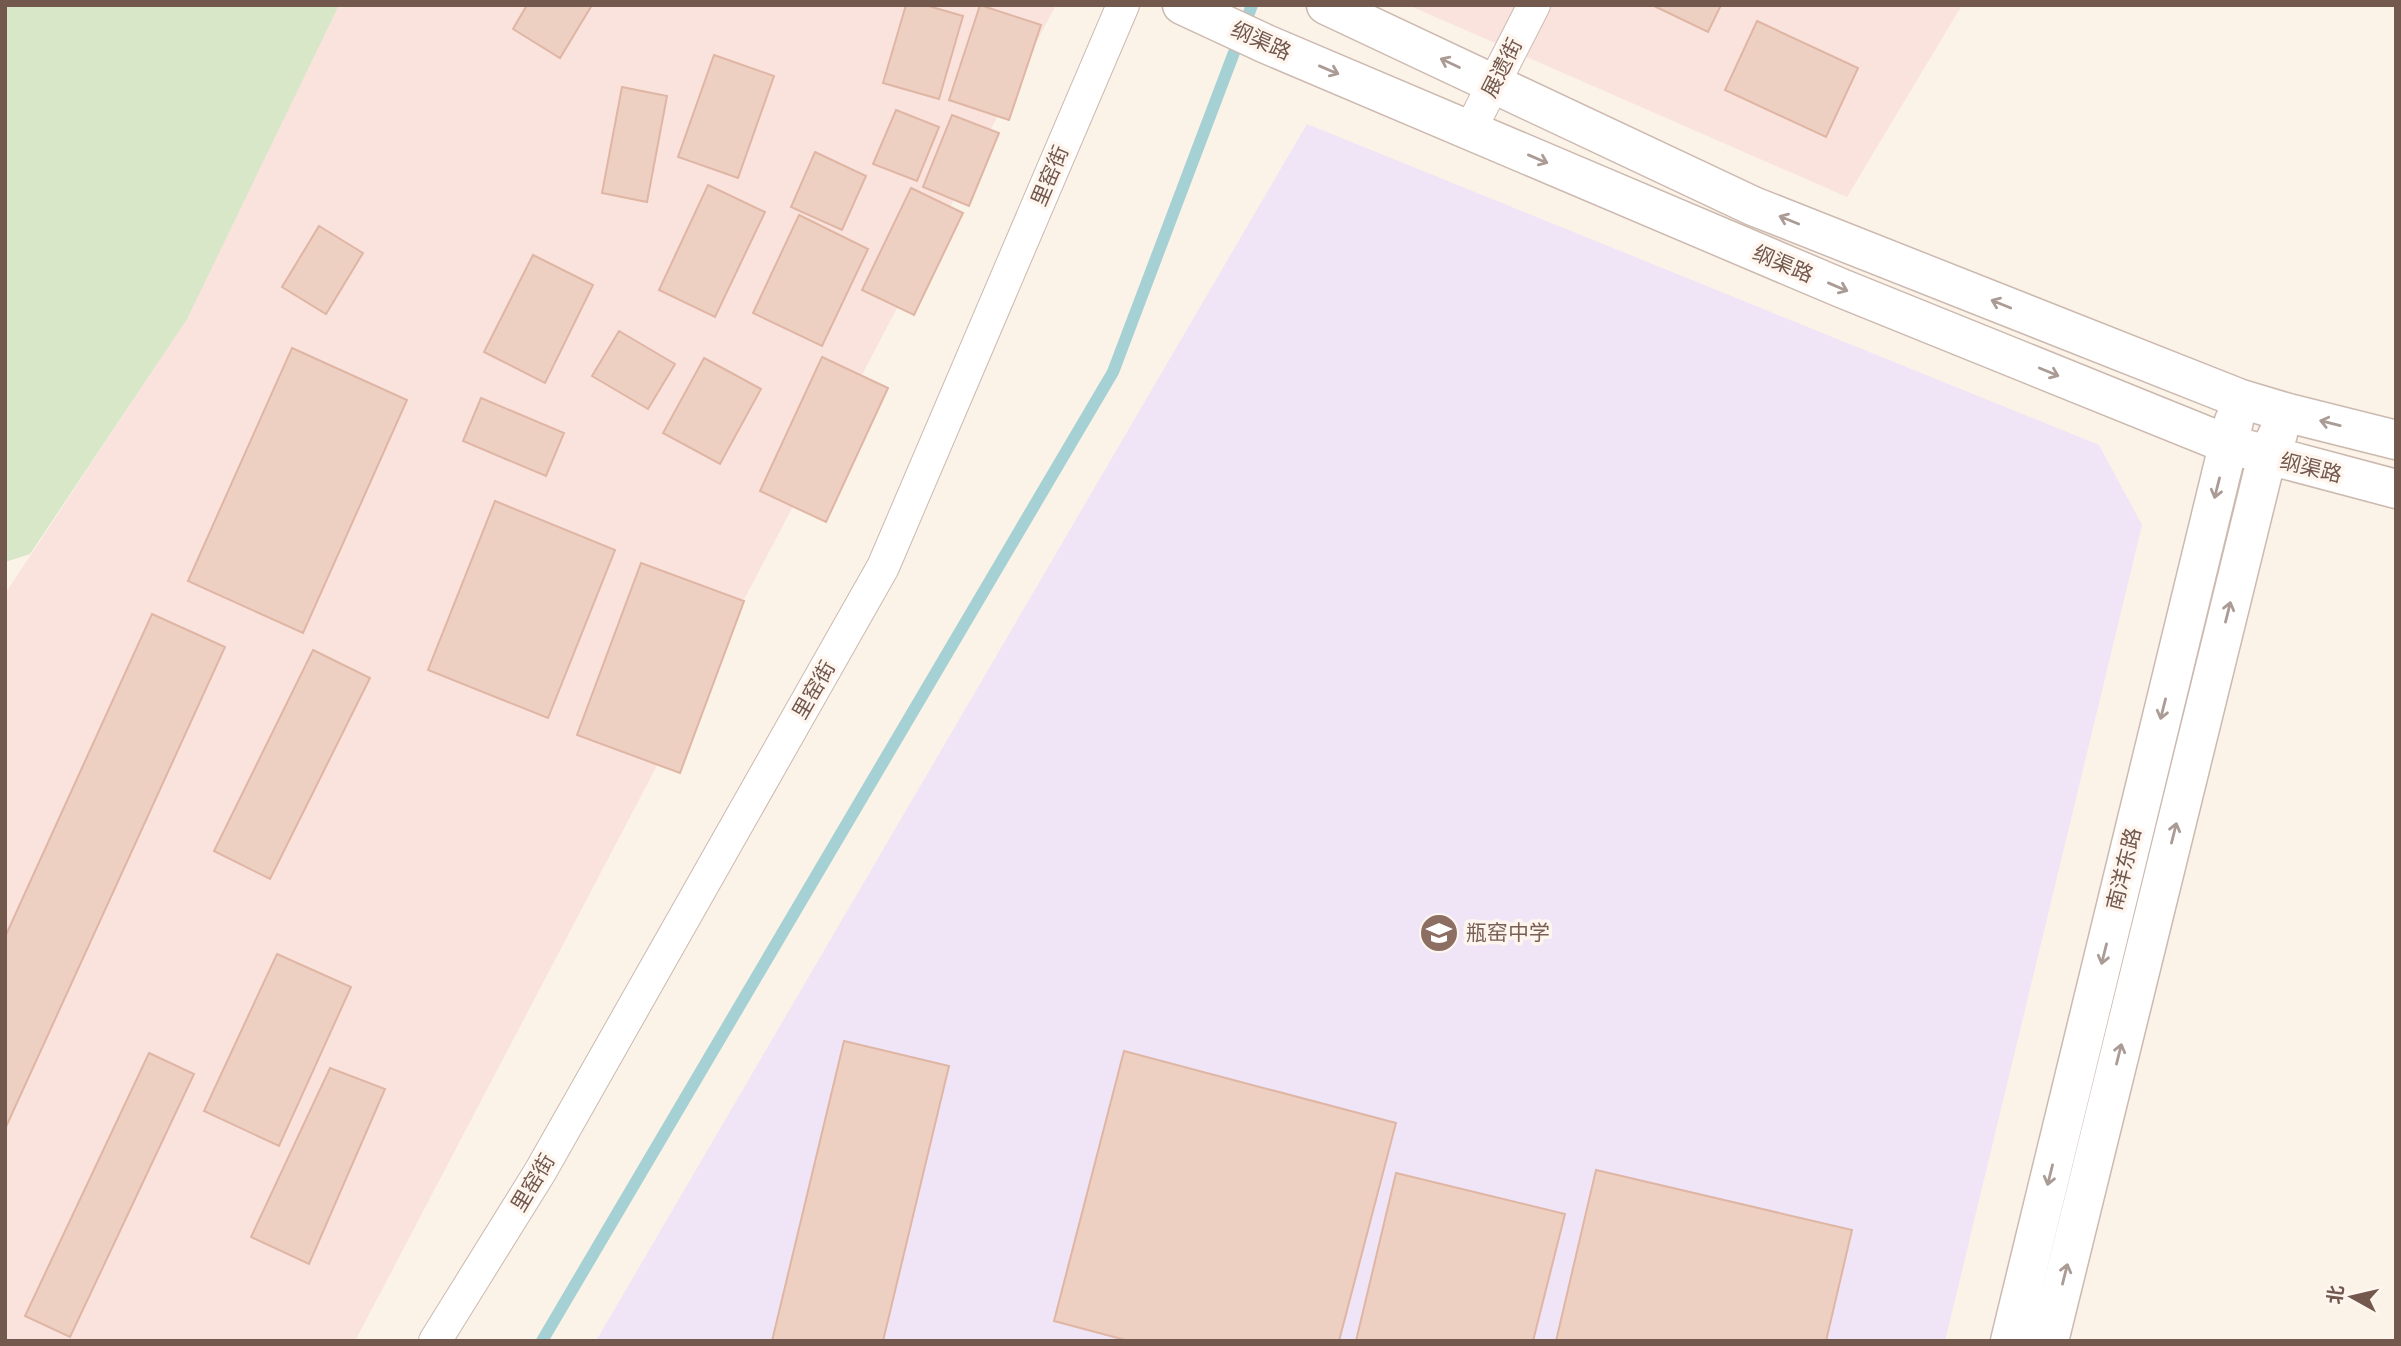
<svg xmlns="http://www.w3.org/2000/svg" width="2401" height="1346" font-family="'DM Sans','Noto Sans SC',sans-serif">
	<rect width="100%" height="100%" fill="#fbf2e8"/>
	<path fill="#fae3dd" d="M339 5H1056L355 1341H5V594L164 353Z
		M1408 5H1962L1847 197Z"/>
	<path fill="#efe5f7" d="M1307 124 2099 445 2142 525 1945 1341H596Z"/>
	<path fill="#d7e7c7" d="M5 5H339L187 319 30 554 5 562Z"/>
	<g fill="none" stroke-linecap="round" stroke-linejoin="round">
		<path stroke="#a5d1d4" stroke-width="12" d="M542 1341 1113 372 1252 5"/>
	</g>
	<path fill="#eed0c2" stroke="#dfb5a4" stroke-width="2" d="M527 5H592L560 58 513 29Z
		M906 5H925L963 16 939 99 883 83Z
		M980 5 1041 25 1009 120 949 100Z
		M1652 5H1721L1708 32Z
		M1757 21 1858 68 1826 137 1725 90Z
		M714 55 774 76 738 178 678 157Z
		M622 87 667 96 647 202 602 193Z
		M896 110 939 127 917 181 873 164Z
		M952 115 999 133 969 206 923 187Z
		M815 152 866 176 842 230 791 207Z
		M708 185 765 212 715 317 659 290Z
		M911 188 963 213 914 315 862 290Z
		M799 215 868 249 822 346 753 313Z
		M319 226 363 253 326 314 282 287Z
		M533 255 593 285 545 383 484 352Z
		M619 331 675 364 648 409 592 376Z
		M292 348 407 400 303 633 188 581Z
		M822 357 888 388 826 522 760 491Z
		M704 358 761 389 720 464 663 433Z
		M481 398 564 433 546 476 463 441Z
		M495 501 615 550 548 718 428 670Z
		M641 563 744 601 680 773 577 735Z
		M152 614 225 647 5 1129V937Z
		M313 650 370 678 270 879 214 851Z
		M277 954 351 987 279 1146 204 1111Z
		M844 1041 949 1066 883 1341H772Z
		M1124 1051 1396 1123 1339 1341H1129L1054 1321Z
		M149 1053 194 1074 70 1337 25 1316Z
		M330 1068 385 1089 309 1264 251 1237Z
		M1596 1170 1852 1230 1826 1341H1556Z
		M1396 1173 1565 1214 1533 1341H1356Z"/>
	<g fill="none" stroke-linecap="round" stroke-linejoin="round">
		<defs>
			<path id="minor" d="M1470 130 1534 5
				M435 1341 540 1172 883 567 1123 5"/>
			<path id="tertiary" d="M1182 5 1266 44 1841 288 2227 444 2396 489
				M1326 5 1753 206 2241 399 2288 413 2396 440
				M2010 1341 2234 421
				M2049 1341 2267 456 2278 434"/>
		</defs>
		<use href="#minor" stroke="#ccb9af" stroke-width="34"/>
		<use href="#tertiary" stroke="#ccb9af" stroke-width="41"/>
		<use href="#minor" stroke="#fff" stroke-width="32"/>
		<use href="#tertiary" stroke="#fff" stroke-width="38"/>
	</g>
	<defs><path id="oneway-shaft" d="M-6 0H5M1.5-3L5.5 0L1.5 3" fill="none" stroke-width="1.6" stroke-linecap="round" stroke-linejoin="round" transform="scale(1.75)"/></defs>
	<g stroke="#ab9b95">
		<use href="#oneway-shaft" transform="translate(1450 63) rotate(-155)"/>
		<use href="#oneway-shaft" transform="translate(1329 70) rotate(23)"/>
		<use href="#oneway-shaft" transform="translate(1538 159) rotate(23)"/>
		<use href="#oneway-shaft" transform="translate(1789 220) rotate(-158)"/>
		<use href="#oneway-shaft" transform="translate(1838 287) rotate(23)"/>
		<use href="#oneway-shaft" transform="translate(2001 304) rotate(-158)"/>
		<use href="#oneway-shaft" transform="translate(2049 372) rotate(22)"/>
		<use href="#oneway-shaft" transform="translate(2330 423) rotate(-166)"/>
		<use href="#oneway-shaft" transform="translate(2217 488) rotate(104)"/>
		<use href="#oneway-shaft" transform="translate(2228 612) rotate(-76)"/>
		<use href="#oneway-shaft" transform="translate(2163 709) rotate(104)"/>
		<use href="#oneway-shaft" transform="translate(2174 833) rotate(-76)"/>
		<use href="#oneway-shaft" transform="translate(2104 954) rotate(104)"/>
		<use href="#oneway-shaft" transform="translate(2119 1054) rotate(-76)"/>
		<use href="#oneway-shaft" transform="translate(2050 1175) rotate(104)"/>
		<use href="#oneway-shaft" transform="translate(2065 1274) rotate(-76)"/>
	</g>
	<defs>
		<symbol id="school-disc" viewBox="-11 -11 22 22"><circle r="9.5" fill="#8d6e63" stroke="#fef6ee"/><path d="M0-5L7-2L0 1L-7-2ZM-4 1L0 2.5L4 1V4Q0 6-4 4Z" fill="#fff"/></symbol>
	</defs>
	<g fill-rule="evenodd">
		<use href="#school-disc" x="1417" y="911" width="44" height="44"/>
	</g>
	<g text-anchor="middle" dominant-baseline="central" stroke-width="7" stroke-linejoin="round" paint-order="stroke">
		<g font-size="21" fill="#73584e" stroke="#fef6ee">
			<text transform="translate(1261 41) rotate(24)">纲渠路</text>
			<text transform="translate(1502 68) rotate(-63)">展遗街</text>
			<text transform="translate(1050 176) rotate(-67)">里窑街</text>
			<text transform="translate(1783 264) rotate(23)">纲渠路</text>
			<text transform="translate(2311 468) rotate(14)">纲渠路</text>
			<text transform="translate(814 690) rotate(-60)">里窑街</text>
			<text transform="translate(2124 869) rotate(-76)">南洋东路</text>
			<text transform="translate(533 1183) rotate(-59)">里窑街</text>
		</g>
		<g font-size="21" fill="#785e54" stroke="#fef6ee" text-anchor="start">
			<text x="1466" y="933">瓶窑中学</text>
		</g>
	</g>
	<rect width="2401" height="1346" fill="none" stroke="#73584e" stroke-width="14"/>
	<g transform="translate(2352 1297) rotate(278)" stroke="#fef6ee" stroke-width="5" paint-order="stroke">
	<path d="M0-5L12 26L0 18L-12 26Z" fill="#73584e"/>
	<text y="-10" font-size="19" font-weight="bold" text-anchor="middle" fill="#73584e">北</text>
	</g>
</svg>
